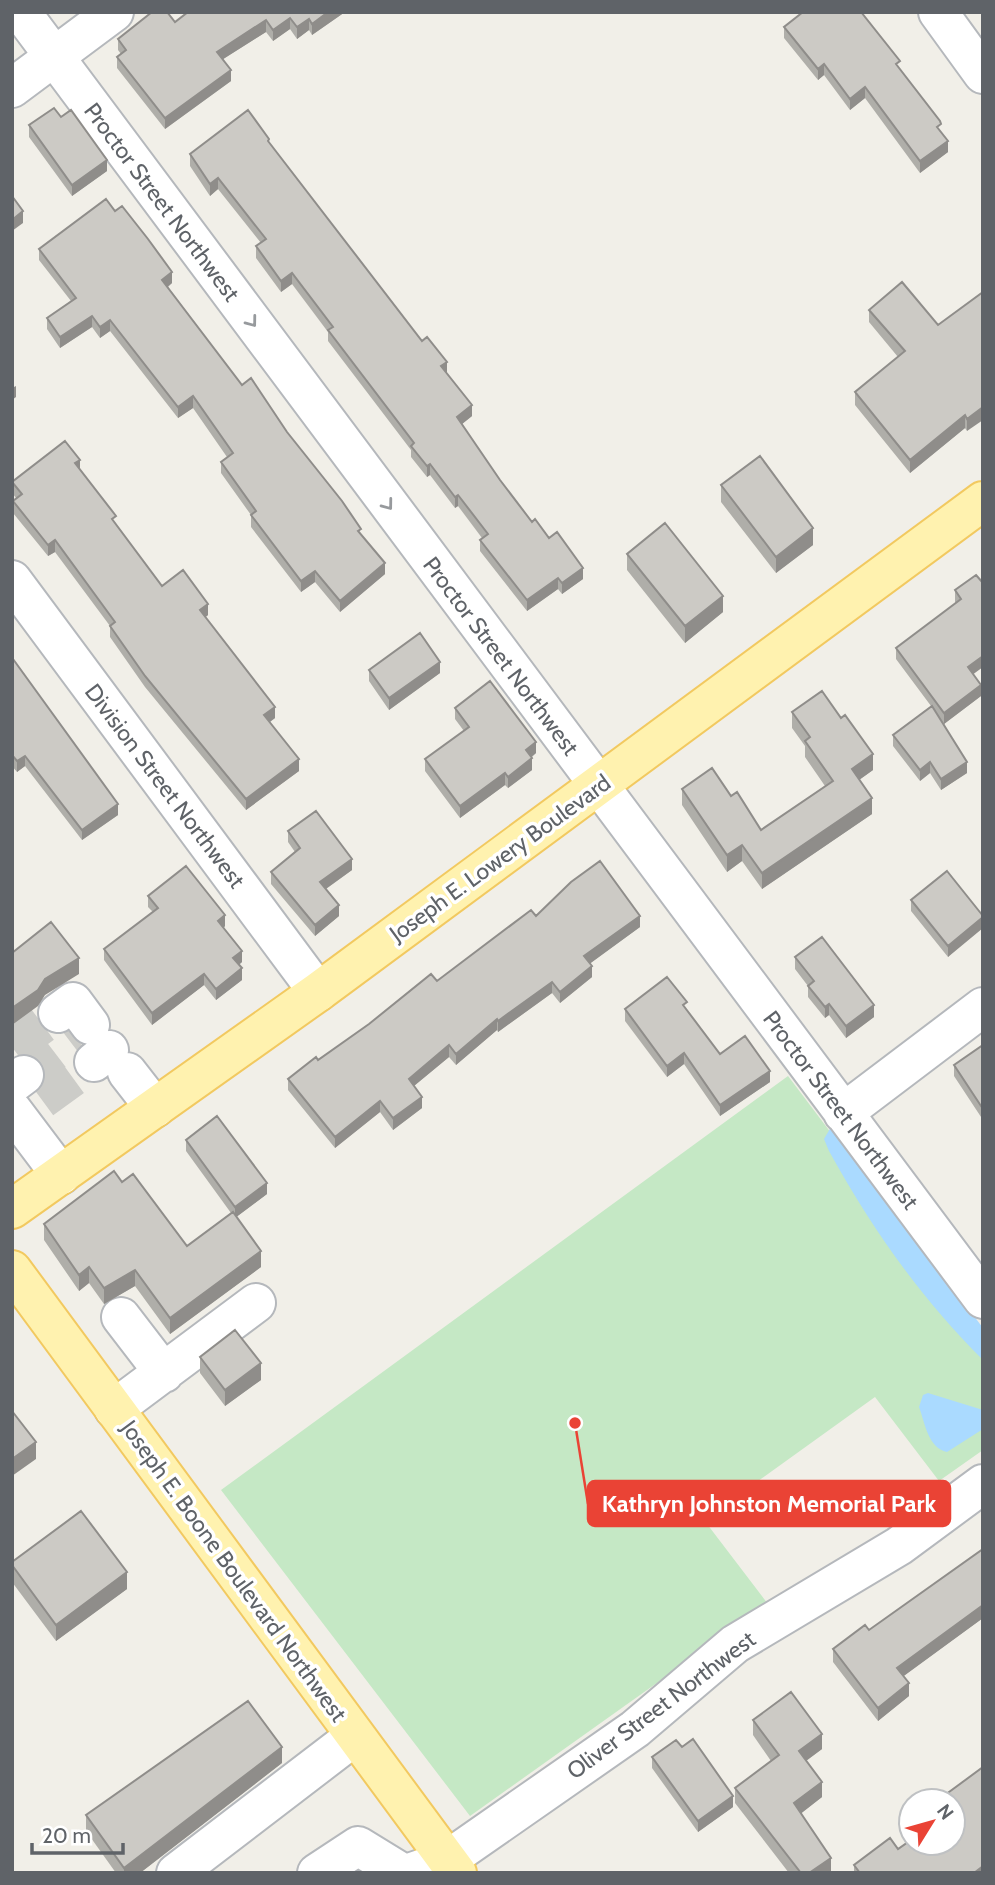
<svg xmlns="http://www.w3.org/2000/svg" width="995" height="1885" font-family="Cabin,sans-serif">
	<rect width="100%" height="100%" fill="#f1efe8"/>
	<path fill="#c5e8c5" d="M788 1076 983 1334V1450L939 1481 875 1397 704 1520 768 1604 470 1816 221 1490Z"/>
	<path fill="#aadaff" d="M831 1127 983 1328V1360C920 1297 872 1229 829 1151L824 1139Z
		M928 1393 983 1410V1429L947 1452C928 1448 925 1423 919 1407L923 1395Z"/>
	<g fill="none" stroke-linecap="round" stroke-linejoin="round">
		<path stroke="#ccccc8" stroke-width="38" stroke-dasharray="38 19" stroke-linecap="butt" d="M12 1047 58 1013
			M24 1075 75 1036
			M42 1100 94 1062"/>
		<defs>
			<path id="minor" d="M21 12 983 1299
				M938 12 983 74
				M12 88 114 12
				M12 580 318 992
				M58 1013 73 1002 90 1025
				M94 1062 109 1050
				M127 1072 155 1108
				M12 1084 24 1075
				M12 1110 61 1175
				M843 1113 983 1007
				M121 1317 164 1373
				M114 1409 256 1303
				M176 1873 355 1736
				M317 1873 358 1846 402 1873
				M409 1873 447 1860 635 1729 735 1644 899 1546 983 1484"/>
			<path id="major" d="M12 1209 318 992 983 501
				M12 1270 457 1873"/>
		</defs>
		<use href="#minor" stroke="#b5b8bc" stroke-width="42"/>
		<use href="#major" stroke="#f2c960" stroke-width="42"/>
		<use href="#minor" stroke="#fff" stroke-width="38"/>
		<use href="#major" stroke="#fff2af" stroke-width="38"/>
	</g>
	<path fill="#afaea9" d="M188 12H345L312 35 309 30 297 39 290 29 273 41 266 32 223 59 231 81 165 129 117 68V57L121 54 118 50V39L175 22Z
		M784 27 900 69 941 133 948 152 920 173 865 98 850 110 824 75 818 80 784 38Z
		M61 117 107 171 72 196 29 137V125Z
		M269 143 446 373 472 416 462 424 500 480 532 522 549 538 583 579 562 594 558 589 527 611 480 551V540L482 538 458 506 455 508 430 475 427 477 411 457V450L328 341V332L292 284 281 292 256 258V246L261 243 218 189 210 196 190 166V154Z
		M39 249 172 283 168 287 242 385 287 432 361 534 385 574 340 612 315 582 301 592 251 527V515L221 473V462L227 457 193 408 178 418 110 331 100 338 92 327 60 348 47 329V318L71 301 39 260Z
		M983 292 967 431 965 428 910 473 855 405V392L898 357 869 322V310L938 325Z
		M80 469 116 525 162 586 208 615 205 617 275 718 270 722 299 771 246 810 145 687 110 637V626L55 552 48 556 13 513V501L17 499 12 493V482Z
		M721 485 813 545 776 573 721 502Z
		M627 554 723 612 685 643 627 570Z
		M976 575 973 674 981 696 944 724 967 773 941 790 930 773 920 781 893 746V735L931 706 896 659V648L956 603 955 602V590Z
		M12 660 118 815 82 840 25 766 17 772 12 766Z
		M369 670 440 673 389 710 369 681Z
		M455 708 536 753 532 757V770L508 788 505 785 460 818 425 771V759L464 731 455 719Z
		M792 712 873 770 859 780 872 814 762 889 742 861 727 872 682 805V789L761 830 825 786 805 757V746L792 728Z
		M288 831 352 870 326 889 339 916 315 936 271 884V872L295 852 288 842Z
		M148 896 225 926 224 928 242 962 239 965 242 980 216 1000 204 985 152 1025 104 960V949L153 912 148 907Z
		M911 900 983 916 948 957 911 911Z
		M536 916 640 927 590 963 592 977 560 1003 552 993 498 1032 497 1030 456 1065 449 1057 414 1086 422 1108 393 1130 380 1112 335 1148 288 1090V1079Z
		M795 957 874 1017 846 1038 829 1015 825 1018 808 997V986L795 969Z
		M625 1009 687 1011 720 1054 770 1082 720 1116 684 1064 667 1077 625 1021Z
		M983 1045V1120L954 1076V1065Z
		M186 1140 267 1194 236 1217 261 1267 170 1334 135 1286 104 1304 89 1283 79 1291 44 1240V1224L122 1182 187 1246 231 1213 186 1151Z
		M200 1357 261 1380 225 1406 200 1373Z
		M12 1562 127 1589 56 1641 12 1582Z
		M983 1618 903 1676 909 1696 878 1721 833 1662V1649L869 1630Z
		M753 1720 822 1749 806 1761 822 1797 801 1813 831 1873H789L735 1803V1788L771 1761 753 1735Z
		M682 1747 733 1807 698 1832 652 1768V1757Z
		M282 1763 140 1873H116L86 1831V1815Z
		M983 1767V1873H854V1865L898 1849 953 1843V1801H945V1795Z"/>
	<path fill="#8f8d8a" d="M328 12H345L312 35V24Z
		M290 18V29L273 41V30Z
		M309 19V30L297 39V27Z
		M266 20V32L217 63V52Z
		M824 64V75L818 80V69Z
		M231 70V81L165 129V118Z
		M865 87V98L850 110V99Z
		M948 141V152L920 173V161Z
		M107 160V171L72 196V185Z
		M218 178V189L210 196V184Z
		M23 211V223L12 231V220Z
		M172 272V283L162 291V280Z
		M292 273V284L281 292V281Z
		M92 316V327L60 348V337Z
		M110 320V331L100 338V327Z
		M447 362V373L441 366Z
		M16 386V397L12 400V388Z
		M193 396V408L178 418V407Z
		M472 405V416L457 428V417Z
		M983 407V420L967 431V419Z
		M965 415V428L910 473V460Z
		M80 460V471L75 463Z
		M430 464V475L427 477V466Z
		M458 495V506L455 508V497Z
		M813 528V545L776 573V557Z
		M55 540V552L48 556V545Z
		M385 563V574L340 612V601Z
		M583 568V579L562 594V583Z
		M315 571V582L301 592V581Z
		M558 578V589L527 611V600Z
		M723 596V612L685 643V626Z
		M208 604V615L200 622V610Z
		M983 656V667L968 678V667Z
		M440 662V673L389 710V698Z
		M981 685V696L944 724V713Z
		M275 707V718L264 726V715Z
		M536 742V753L526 761V750Z
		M873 754V770L852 785V769Z
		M25 756V766L17 772V761Z
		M532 758V770L508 788V777Z
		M299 759V771L246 810V799Z
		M930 762V773L920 781V770Z
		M967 762V773L941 790V779Z
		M505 773V785L460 818V806Z
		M872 798V814L762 889V873Z
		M118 804V815L82 840V830Z
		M742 845V861L727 872V855Z
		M352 859V870L320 893V882Z
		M339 905V916L315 936V925Z
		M225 915V926L218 932V921Z
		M640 916V927L584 968V956Z
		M983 917V928L948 957V946Z
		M242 951V962L233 969V958Z
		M79 958V974L45 995 38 1006 12 1025V1008L45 979Z
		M592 966V977L560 1003V992Z
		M242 968V980L216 1000V989Z
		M204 974V985L152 1025V1013Z
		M552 982V993L498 1032V1021Z
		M829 1004V1015L825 1018V1007Z
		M874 1005V1017L846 1038V1026Z
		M497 1019V1030L456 1065V1054Z
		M449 1045V1057L409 1090V1079Z
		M684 1053V1064L667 1077V1066Z
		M770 1071V1082L720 1116V1105Z
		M422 1097V1108L393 1130V1118Z
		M380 1101V1112L335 1148V1137Z
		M267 1183V1194L235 1218V1207Z
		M261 1251V1267L170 1334V1318Z
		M89 1267V1283L79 1291V1275Z
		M135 1270V1286L104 1304V1288Z
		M261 1363V1380L225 1406V1390Z
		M36 1442V1459L12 1476V1459Z
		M127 1572V1589L56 1641V1625Z
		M983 1605V1618L897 1681V1668Z
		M909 1683V1696L878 1721V1708Z
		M822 1734V1749L799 1766V1751Z
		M282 1747V1763L140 1873H124V1868Z
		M822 1782V1797L794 1819V1803Z
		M733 1796V1807L698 1832V1821Z
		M831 1858V1873H809Z
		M983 1866V1873H974Z"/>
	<path fill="#cccac5" stroke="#8f8d8a" stroke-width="2" d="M152 12H167L175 22 188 12H328L312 24 309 19 297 27 290 18 273 30 266 20 217 52 231 70 165 118 117 57 126 50 118 39Z
		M803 12H861L900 61 896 64 940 121 941 124 937 127 948 141 920 161 865 87 850 99 824 64 818 69 784 27Z
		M54 108 61 117 71 110 107 160 72 185 29 125Z
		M248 110 269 139 268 141 422 341 427 337 447 362 441 366 472 405 457 417 500 480 532 522 535 519 549 538 557 532 583 568 562 583 558 578 527 600 480 540 488 534 458 495 455 497 430 464 427 466 411 446 414 443 328 330 333 327 292 273 281 281 256 246 266 239 218 178 210 184 190 154Z
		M12 196 23 211 12 220Z
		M106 199 115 211 122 206 148 239 172 272 162 280 242 385 251 378 287 432 342 501 361 529 358 531 385 563 340 601 315 571 301 581 251 515 256 511 221 462 233 453 193 396 178 407 110 320 100 327 92 316 60 337 47 318 76 298 39 249Z
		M902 282 938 325 983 292V407L967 419 965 415 910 460 855 392 905 351 869 310Z
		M65 441 80 460 75 463 116 516 112 519 162 586 183 570 208 604 200 610 275 707 264 715 299 759 246 799 145 676 110 626 115 622 55 540 48 545 13 501 22 494 12 482Z
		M760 456 813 528 776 557 721 485Z
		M665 523 723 596 685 626 627 554Z
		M976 575 983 583V656L968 667 981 685 944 713 896 648 961 599 955 590Z
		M420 633 440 662 389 698 369 670Z
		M13 659 118 804 82 830 25 756 17 761 12 755Z
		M490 681 536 742 526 750 532 758 508 777 505 773 460 806 425 759 469 727 455 708Z
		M822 691 841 718 845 715 873 754 852 769 872 798 762 873 742 845 727 855 682 789 712 768 731 796 737 792 761 830 833 781 805 741 810 737 792 712Z
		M932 706 967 762 941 779 930 762 920 770 893 735Z
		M316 811 352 859 320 882 339 905 315 925 271 872 300 848 288 831Z
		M600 861 640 916 584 956 592 966 560 992 552 982 498 1021 497 1019 456 1054 449 1045 409 1079 422 1097 393 1118 380 1101 335 1137 288 1079 316 1057 318 1060 369 1024 431 974 437 981 531 910 536 916 571 882Z
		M186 866 225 915 218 921 242 951 233 958 242 968 216 989 204 974 152 1013 104 949 158 908 148 896Z
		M947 871 983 916V917L948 946 911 900Z
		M51 922 79 958 45 979 38 990 12 1008V953Z
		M822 937 874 1005 846 1026 829 1004 825 1007 808 986 814 981 795 957Z
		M667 977 687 1002 683 1005 720 1054 745 1036 770 1071 720 1105 684 1053 667 1066 625 1009Z
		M983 1045V1109L954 1065Z
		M217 1116 267 1183 235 1207 186 1140Z
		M114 1171 122 1182 133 1174 187 1246 233 1212 261 1251 170 1318 135 1270 104 1288 89 1267 79 1275 44 1224Z
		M235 1330 261 1363 225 1390 200 1357Z
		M12 1411 36 1442 12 1459Z
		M81 1511 127 1572 56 1625 12 1565V1562Z
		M983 1549V1605L897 1668 909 1683 878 1708 833 1649 865 1625 869 1630Z
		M791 1692 822 1734 799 1751 822 1782 794 1803 831 1858 809 1873H801L735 1788 779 1755 753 1720Z
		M248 1701 282 1747 124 1868 86 1815Z
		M693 1739 733 1796 698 1821 652 1757 676 1740 682 1747Z
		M983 1767V1866L974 1873H860L854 1865 890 1838 898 1849 911 1840V1843H953V1811L955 1809 953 1806V1801H949L945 1795Z"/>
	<defs><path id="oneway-chevron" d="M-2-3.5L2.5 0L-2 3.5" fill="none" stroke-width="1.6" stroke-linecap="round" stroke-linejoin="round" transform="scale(1.75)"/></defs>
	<g stroke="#979a9d">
		<use href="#oneway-chevron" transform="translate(252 322) rotate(53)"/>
		<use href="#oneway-chevron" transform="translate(388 505) rotate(53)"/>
	</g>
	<g text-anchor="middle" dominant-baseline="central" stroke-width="7" stroke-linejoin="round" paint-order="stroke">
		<g font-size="23" fill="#5f6368" stroke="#fff">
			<text transform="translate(162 202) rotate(53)">Proctor Street Northwest</text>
			<text transform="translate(501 656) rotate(53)">Proctor Street Northwest</text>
			<text transform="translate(165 786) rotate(53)">Division Street Northwest</text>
			<text transform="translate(500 858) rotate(-36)">Joseph E. Lowery Boulevard</text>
			<text transform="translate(841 1110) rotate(53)">Proctor Street Northwest</text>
			<text transform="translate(234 1571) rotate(54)">Joseph E. Boone Boulevard Northwest</text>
			<text transform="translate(661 1705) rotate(-37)">Oliver Street Northwest</text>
		</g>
	</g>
	<path fill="none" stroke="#ea4335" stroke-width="2.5" d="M575 1423L588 1504"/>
	<circle fill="#ea4335" stroke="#fff" stroke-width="2.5" cx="575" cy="1423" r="7"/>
	<rect fill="#ea4335" stroke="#ea4335" stroke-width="2.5" x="588" y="1481" width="362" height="45" rx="7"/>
	<g font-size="24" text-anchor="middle" font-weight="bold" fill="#fff">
		<text x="769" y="1512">Kathryn Johnston Memorial Park</text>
	</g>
	<rect width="995" height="1885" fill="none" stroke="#5f6368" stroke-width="28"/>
	<g transform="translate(932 1822) rotate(53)"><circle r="33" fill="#ffffff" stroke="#bfc1c3" stroke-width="2"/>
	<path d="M0-5L12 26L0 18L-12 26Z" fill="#ea4335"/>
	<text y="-10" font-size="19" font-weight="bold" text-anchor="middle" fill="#5f6368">N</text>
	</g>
	<path d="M32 1843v10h91v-10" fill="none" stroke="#5f6368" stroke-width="3.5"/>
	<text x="42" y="1843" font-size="21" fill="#5f6368" stroke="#ffffff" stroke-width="5" paint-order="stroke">20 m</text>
</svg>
